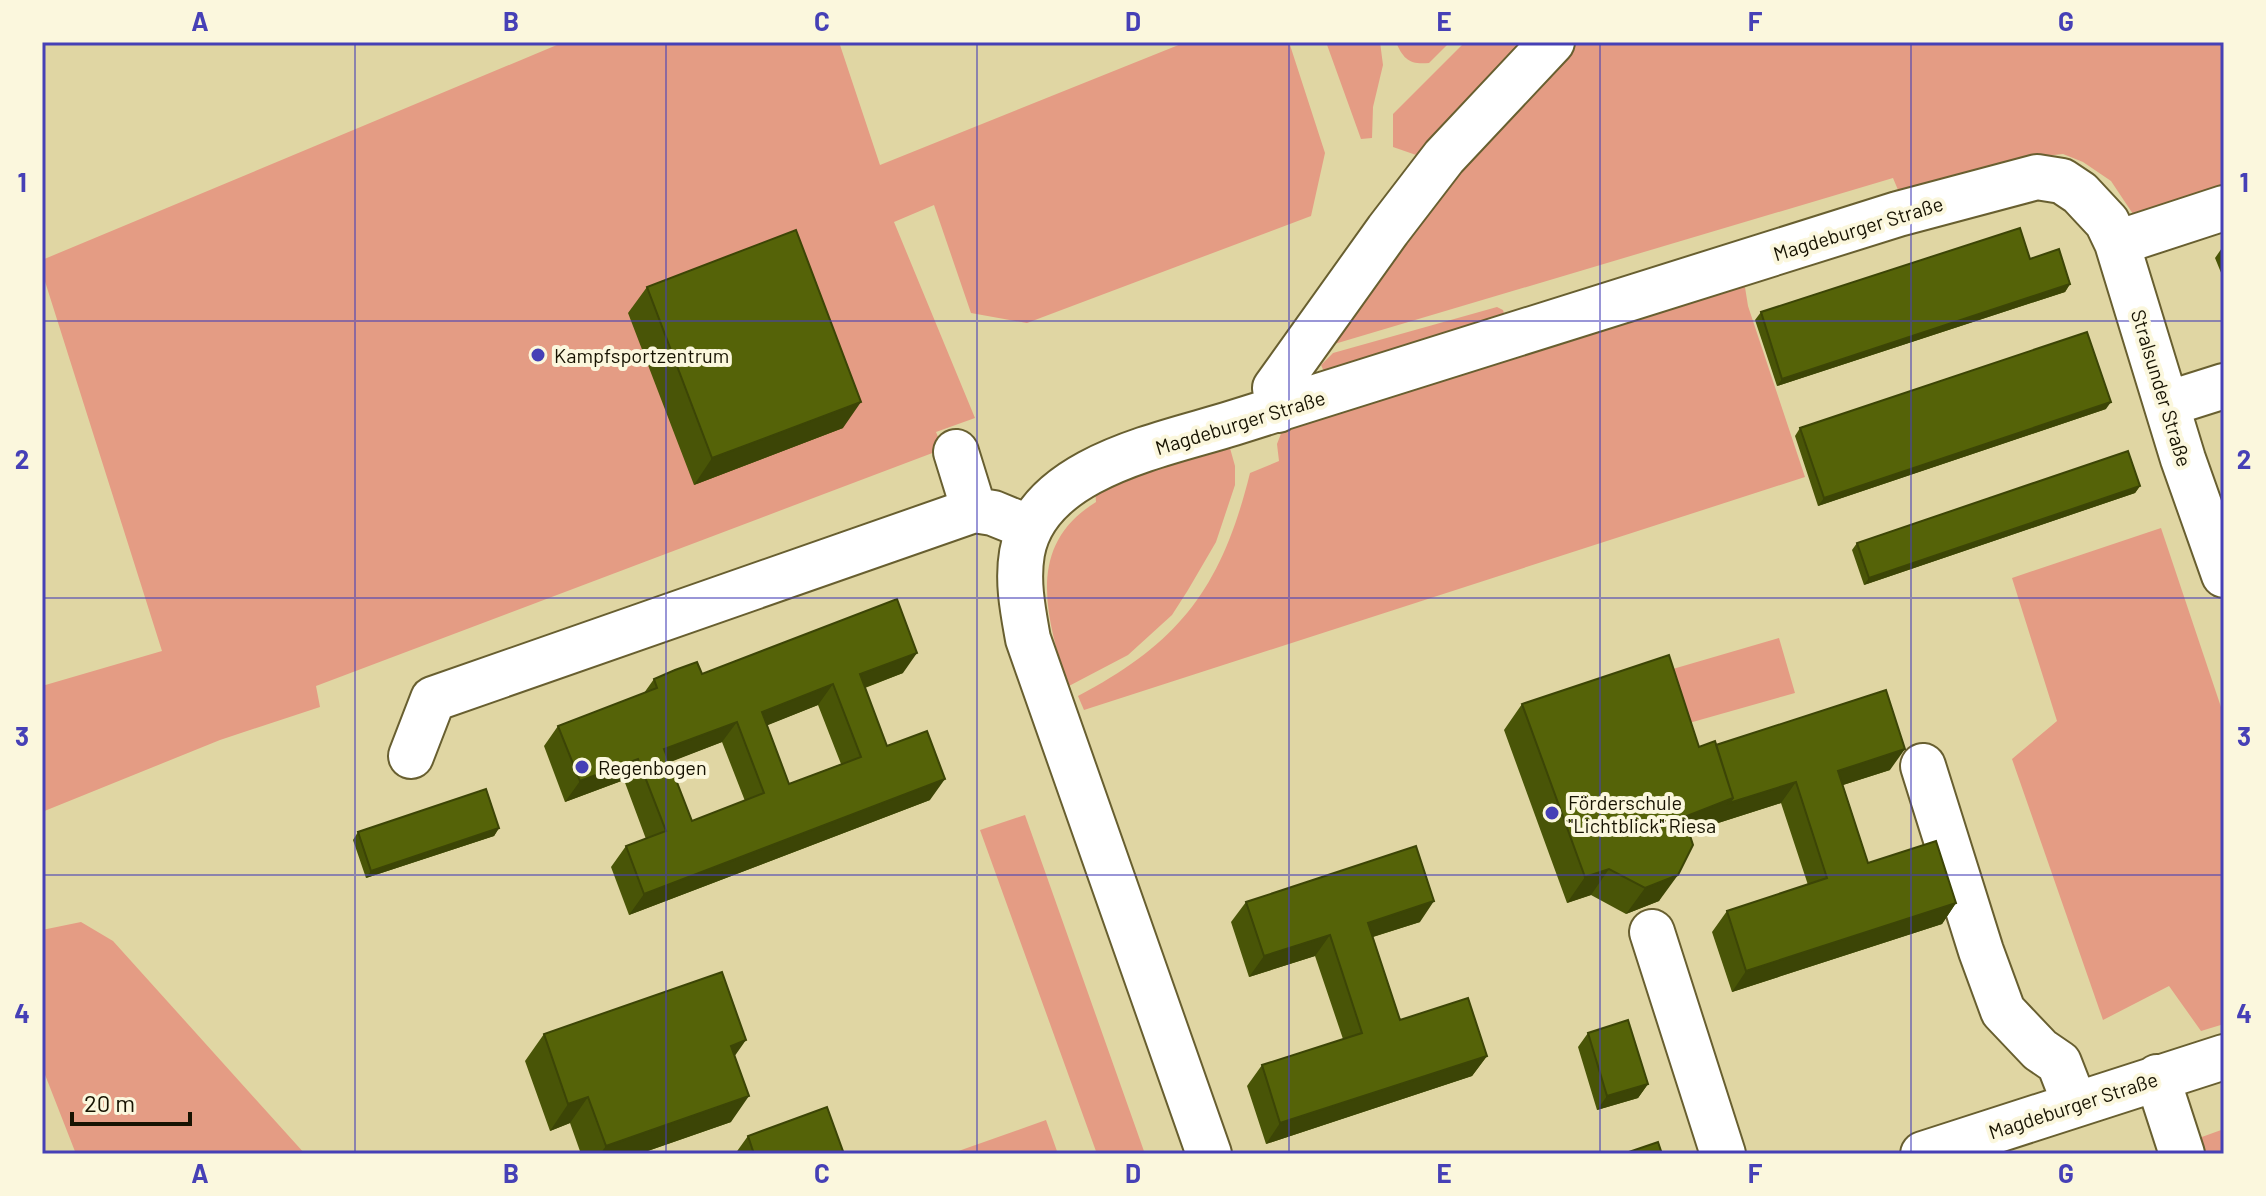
<svg xmlns="http://www.w3.org/2000/svg" width="2266" height="1196" font-family="Barlow,sans-serif">
	<rect width="100%" height="100%" fill="#e0d6a3"/>
	<path fill="#e49c84" d="M564 42H839L880 165 1186 42H1289L1325 153 1311 216 1027 323 971 313 934 205 894 222 975 418 936 432 943 449 316 686 320 707 220 740 42 812V686L162 651 42 272V260Z
		M1326 42H1380L1383 65 1373 107 1372 138 1361 139Z
		M1396 42H1450L1429 63C1410 65 1403 59 1396 42Z
		M1465 42H1544L1422 157 1393 147V114Z
		M1564 42H2224V198L2141 226 2111 181 2083 162 2063 154 2036 157 1901 197 1893 178 1331 345 1347 305Z
		M1744 281 1748 306 1805 477 1084 710 1078 696C1181 642 1222 586 1250 473L1279 461 1277 444 1282 431Z
		M1497 307 1503 310 1507 324 1327 378 1321 365 1333 353Z
		M1228 441 1235 466V485L1216 542 1188 590 1172 615 1128 655 1067 687C1048 619 1023 547 1096 502L1095 488Z
		M2161 528 2224 716V1024L2201 1031 2169 986 2103 1020 2012 759 2057 721 2012 578Z
		M1779 638 1795 693 1682 725 1666 671Z
		M1025 815 1145 1154H1097L980 830Z
		M81 922 113 941 305 1154H76L42 1067V930Z
		M1046 1120 1058 1154H950Z
		M2224 1129V1154H2204L2199 1138Z"/>
	<g fill="none" stroke-linecap="round" stroke-linejoin="round">
		<defs>
			<path id="minor" d="M2117 243 2224 208
				M2167 404 2224 386
				M1278 410 1275 388 1388 230 1444 157 1552 42
				M956 452 974 510
				M411 756 433 699 974 510 993 513 1030 528
				M1923 766 1981 951 2003 1011 2040 1050 2059 1063 2075 1104
				M1652 932 1723 1154
				M2157 1077 2182 1154
				M1209 1154 1028 639C1023 611 1017 582 1022 553 1037 467 1163 445 1233 423L1898 214 2037 177 2062 181 2080 193 2107 222 2117 243 2183 459 2224 575
				M1923 1154 2224 1057"/>
		</defs>
		<use href="#minor" stroke="#685f30" stroke-width="48"/>
		<use href="#minor" stroke="#fff" stroke-width="44"/>
	</g>
	<path fill="#495507" fill-rule="evenodd" d="M2224 245V280L2215 258Z
		M2070 284 2065 292 1777 386 1755 320 1761 312Z
		M647 287 843 428 694 485 628 313Z
		M2106 409 1818 506 1795 436 1800 428Z
		M2140 486 2135 493 1864 585 1852 550 1857 543Z
		M903 673 865 688 887 746 930 800 629 915 611 867 626 846 646 839 624 780 565 802 544 746 558 726 644 693 654 679 702 674ZM818 705 841 764 789 784 767 725ZM722 742 745 801 692 821 669 762Z
		M1522 704 1699 747 1716 745 1890 770 1843 785 1868 863 1956 903 1942 924 1732 992 1712 932 1727 911 1808 885 1781 803 1715 824 1690 834 1659 901 1626 914 1591 895 1567 903 1504 730Z
		M499 828 494 836 366 878 353 840 358 832Z
		M1246 902 1420 922 1373 937 1400 1020 1487 1056 1472 1076 1266 1144 1247 1086 1262 1065 1343 1039 1315 956 1249 977 1231 922Z
		M1588 1033 1648 1084 1638 1098 1597 1110 1578 1047Z
		M544 1034 735 1056 731 1122 639 1154H581L570 1123 550 1131 525 1061Z
		M748 1136 844 1154H735Z"/>
	<path fill="#3c4506" d="M2070 284 2065 292 1777 386 1782 379Z
		M861 402 843 428 694 485 712 458Z
		M2111 402 2106 409 1818 506 1824 498Z
		M2140 486 2135 493 1864 585 1869 578Z
		M917 653 903 673 845 695 860 674Z
		M833 684 818 705 748 733 762 712Z
		M737 722 722 742 650 770 664 749Z
		M1905 749 1890 770 1824 791 1838 771Z
		M638 759 624 780 565 802 580 781Z
		M945 779 930 800 629 915 644 894Z
		M1796 782 1781 803 1715 824 1666 844 1684 817 1733 798Z
		M499 828 494 836 366 878 371 871Z
		M1609 869 1591 895 1567 903 1585 877Z
		M1678 875 1659 901 1626 914 1645 888Z
		M1434 901 1420 922 1353 943 1368 923Z
		M1956 903 1942 924 1732 992 1746 971Z
		M1330 935 1315 956 1249 977 1264 956Z
		M746 1040 727 1067 731 1046Z
		M1487 1056 1472 1076 1266 1144 1280 1123Z
		M1648 1084 1638 1098 1597 1110 1607 1096Z
		M749 1096 731 1122 639 1154H600L606 1146Z
		M588 1097 570 1123 550 1131 568 1104Z"/>
	<path fill="#556308" stroke="#3c4506" stroke-width="2" fill-rule="evenodd" d="M2020 228 2030 259 2059 249 2070 284 1782 379 1761 312Z
		M796 230 861 402 712 458 647 287Z
		M2087 332 2111 402 1824 498 1800 428Z
		M2128 451 2140 486 1869 578 1857 543Z
		M897 599 917 653 860 674 887 746 927 731 945 779 644 894 626 846 666 831 638 759 580 781 558 726 657 688 654 679 675 670 697 662 702 674ZM833 684 861 757 789 784 762 712ZM737 722 764 793 692 821 664 749Z
		M1669 655 1699 747 1715 741 1733 798 1684 817 1693 845 1678 875 1645 888 1609 869 1585 877 1522 704Z
		M1886 690 1905 749 1838 771 1868 863 1936 841 1956 903 1746 971 1727 911 1827 878 1796 782 1729 803 1733 798 1716 745Z
		M486 789 499 828 371 871 358 832Z
		M1416 846 1434 901 1368 923 1400 1020 1468 998 1487 1056 1280 1123 1262 1065 1362 1033 1330 935 1264 956 1246 902Z
		M722 972 746 1040 731 1046 749 1096 606 1146 588 1097 568 1104 544 1034Z
		M1628 1020 1648 1084 1607 1096 1588 1033Z
		M827 1107 844 1154H754L748 1136Z
		M1658 1142 1662 1154H1623Z"/>
	<path fill="none" stroke="#4640b6" stroke-width="2" stroke-opacity="0.55" d="M355 42V1154M666 42V1154M977 42V1154M1289 42V1154M1600 42V1154M1911 42V1154M42 321H2224M42 598H2224M42 875H2224"/>
	<g fill="#4640b6" stroke="#fbf7dd" stroke-width="3">
		<circle cx="538" cy="355" r="8"/>
		<circle cx="582" cy="767" r="8"/>
		<circle cx="1552" cy="813" r="8"/>
	</g>
	<g text-anchor="middle" dominant-baseline="central" stroke-width="8" stroke-linejoin="round" paint-order="stroke">
		<g font-size="20" fill="#171302" stroke="#fbf7dd">
			<text transform="translate(1858 228) rotate(-17)">Magdeburger Straße</text>
			<text transform="translate(2162 388) rotate(73)">Stralsunder Straße</text>
			<text transform="translate(1240 422) rotate(-17)">Magdeburger Straße</text>
			<text transform="translate(2073 1105) rotate(-18)">Magdeburger Straße</text>
		</g>
		<g font-size="20" fill="#171302" stroke="#fbf7dd" text-anchor="start">
			<text x="554" y="355">Kampfsportzentrum</text>
			<text x="598" y="767">Regenbogen</text>
			<text x="1568" y="802">Förderschule<tspan x="1568" dy="23">"Lichtblick" Riesa</tspan></text>
		</g>
	</g>
	<rect width="2266" height="1196" fill="none" stroke="#fbf7dd" stroke-width="88"/>
	<path d="M72 1112v12h118v-12" fill="none" stroke="#171302" stroke-width="4"/>
	<text x="84" y="1112" font-size="24" fill="#171302" stroke="#fbf7dd" stroke-width="6" paint-order="stroke">20 m</text>
	<rect x="44" y="44" width="2178" height="1108" fill="none" stroke="#4640b6" stroke-width="3"/>
	<g font-size="26" text-anchor="middle" font-weight="bold" fill="#4640b6">
		<text x="200" y="31">A</text>
		<text x="511" y="31">B</text>
		<text x="822" y="31">C</text>
		<text x="1133" y="31">D</text>
		<text x="1444" y="31">E</text>
		<text x="1755" y="31">F</text>
		<text x="2066" y="31">G</text>
		<text x="22" y="192">1</text>
		<text x="2244" y="192">1</text>
		<text x="22" y="469">2</text>
		<text x="2244" y="469">2</text>
		<text x="22" y="746">3</text>
		<text x="2244" y="746">3</text>
		<text x="22" y="1023">4</text>
		<text x="2244" y="1023">4</text>
		<text x="200" y="1183">A</text>
		<text x="511" y="1183">B</text>
		<text x="822" y="1183">C</text>
		<text x="1133" y="1183">D</text>
		<text x="1444" y="1183">E</text>
		<text x="1755" y="1183">F</text>
		<text x="2066" y="1183">G</text>
	</g>
</svg>
